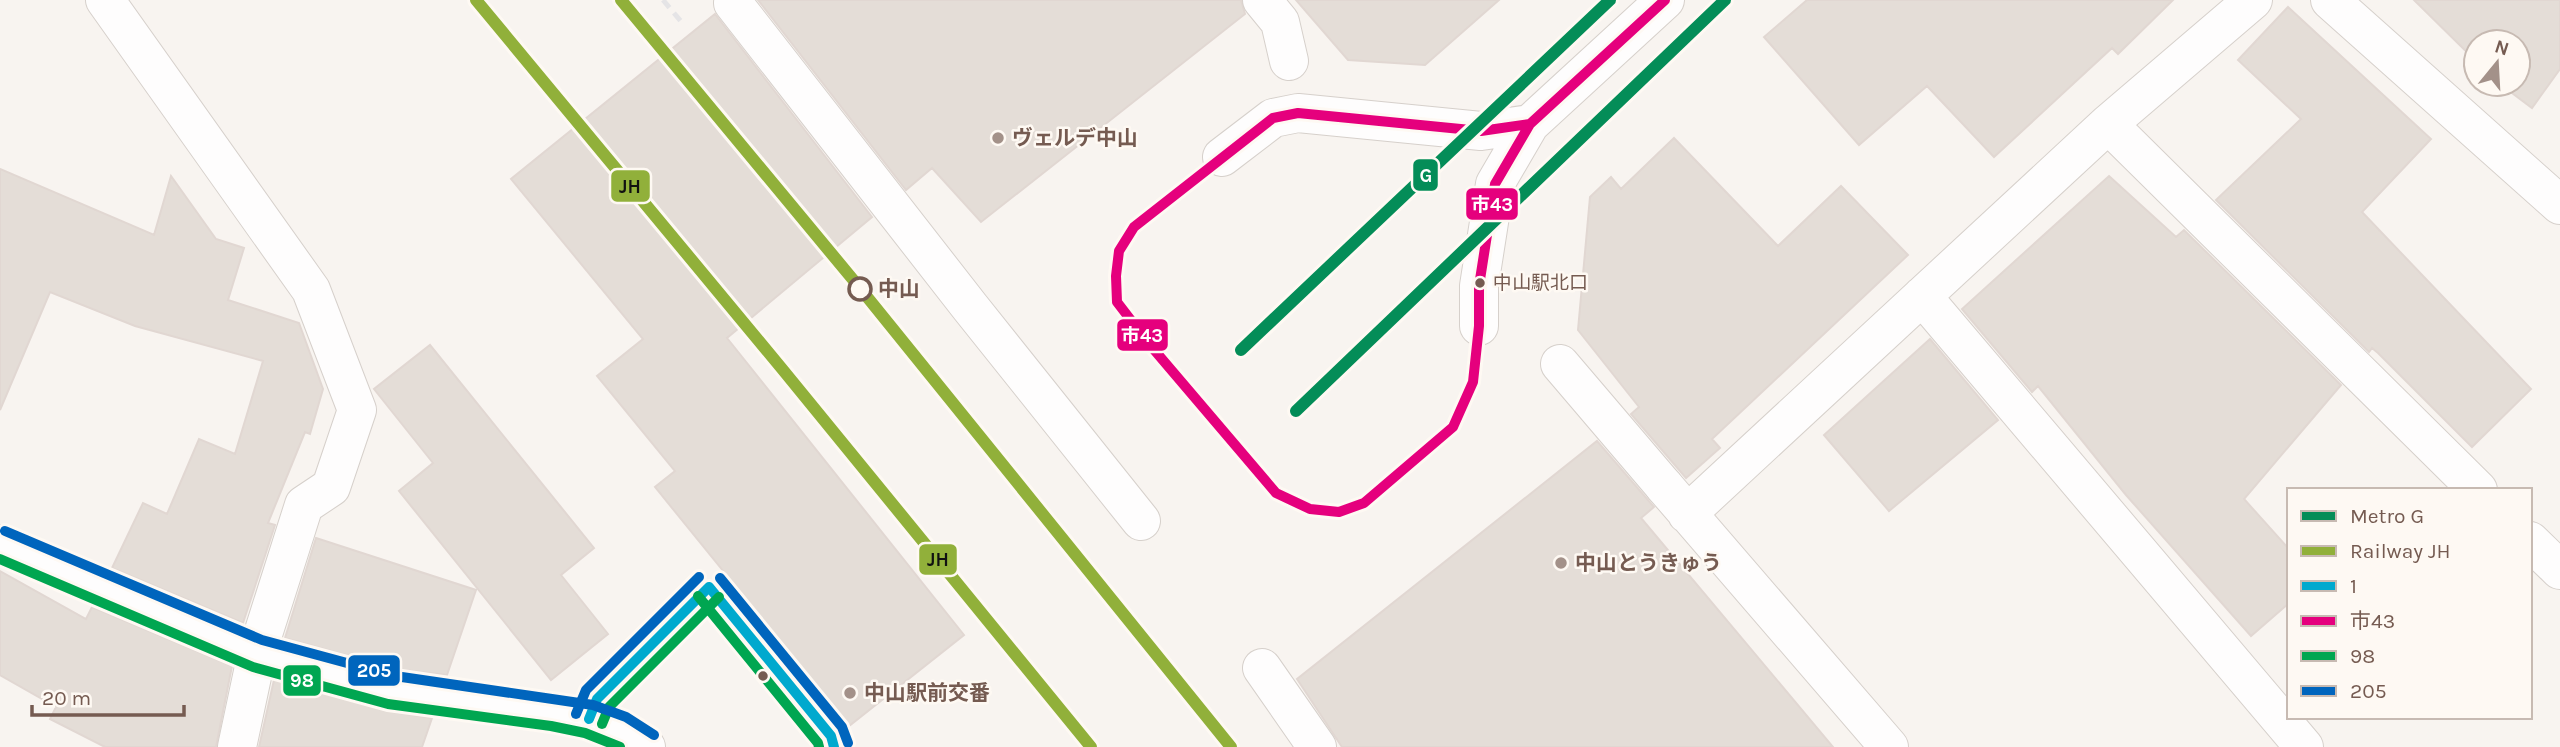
<svg xmlns="http://www.w3.org/2000/svg" width="2560" height="747" font-family="Karla,'Noto Sans JP',sans-serif">
	<rect width="100%" height="100%" fill="#f8f4f0"/>
	<path fill="#e4ddd7" stroke="#e1d7d2" stroke-width="2" d="M758 0H1241L1245 14 981 222 932 168 906 190Z
		M1296 0H1499L1425 65 1348 60Z
		M1807 0H2173L2118 54 2112 48 1994 157 1927 86 1859 145 1764 37Z
		M2414 0H2560V69L2532 108 2500 84H2518V42H2476V61Z
		M2288 7 2431 139 2362 212 2531 389 2472 447 2378 353 2372 348 2369 352 2216 200 2301 119 2238 60Z
		M715 14 872 217 727 338 964 635 849 726 655 487 675 471 597 376 643 339 511 179Z
		M1674 138 1778 246 1841 186 1908 255 1712 439 1720 448 1686 478 1631 414 1639 407 1578 330 1590 197 1611 177 1621 189Z
		M0 169 154 235 171 176 216 239 244 248 228 300 299 323 323 389 310 434 305 432 268 523 275 525 243 623 112 568 143 503 167 514 199 439 235 454 263 361 135 326 50 292 0 410Z
		M2109 176 2176 237 2184 230 2341 385 2244 499 2289 549V603L2251 636 2126 495 2038 386 2032 392 1962 309Z
		M1930 339 1998 420 1889 511 1824 435Z
		M430 345 594 548 561 575 608 634 551 680 399 491 433 463 374 389Z
		M1597 441 1654 507 1641 518 1833 747H1342L1297 679Z
		M316 538 476 590 447 675 396 669 285 638Z
		M0 571 86 619 92 607 232 666 216 747H105L50 719 56 707 0 675Z
		M274 680 386 711 432 718 422 747H259Z"/>
	<g fill="none" stroke-linecap="round" stroke-linejoin="round">
		<defs>
			<path id="pedestrian" d="M735 0 733 3 970 307 1141 521
				M1262 0 1280 22 1289 61
				M1560 364 1664 486
				M1262 668 1317 747"/>
			<path id="minor" d="M105 0 311 290 357 410 331 487 304 505 257 653 237 747
				M2330 0 2560 205
				M2108 124 2478 490
				M1922 296 2304 747
				M1664 486 1889 747
				M1687 514 2108 124 2253 0
				M2530 541 2560 570"/>
			<path id="tertiary" d="M1222 157 1273 118 1298 113 1481 131 1530 124
				M1479 326V286L1495 184 1530 124 1665 0
				M0 544 257 653 392 690 553 712 589 719 620 730 646 747"/>
		</defs>
		<use href="#pedestrian" stroke="#d6d0cb" stroke-width="40"/>
		<use href="#minor" stroke="#d6d0cb" stroke-width="40"/>
		<use href="#tertiary" stroke="#d6d0cb" stroke-width="40"/>
		<use href="#pedestrian" stroke="#fefdfd" stroke-width="38"/>
		<use href="#minor" stroke="#fefdfd" stroke-width="38"/>
		<use href="#tertiary" stroke="#fefdfd" stroke-width="38"/>
		<path stroke="#e5e4e6" stroke-width="5" stroke-dasharray="10 7" stroke-linecap="butt" d="M663 0 684 25"/>
		<defs>
			<path id="bus-1" d="M709 587 831 736 834 747
				M589 719 597 699 709 587"/>
			<path id="bus-2" d="M1298 113 1481 131 1530 124 1495 184 1479 286V326L1473 382 1453 427 1364 503 1339 512 1310 509 1276 493 1150 345 1117 302 1116 276 1119 251 1134 227 1273 118Z
				M1530 124 1665 0"/>
			<path id="bus-3" d="M0 559 253 667 388 704 551 726 585 733 620 747
				M698 596 818 743 819 747
				M602 724 609 707 719 597"/>
			<path id="bus-4" d="M5 531 262 640 395 676 593 705 626 717 654 735
				M720 578 842 727 848 743
				M576 714 586 690 699 577"/>
		</defs>
		<use href="#bus-1" stroke="#fef9f3" stroke-width="16"/>
		<use href="#bus-2" stroke="#fef9f3" stroke-width="16"/>
		<use href="#bus-3" stroke="#fef9f3" stroke-width="16"/>
		<use href="#bus-4" stroke="#fef9f3" stroke-width="16"/>
		<use href="#bus-1" stroke="#00a9ce" stroke-width="10"/>
		<use href="#bus-2" stroke="#e5007d" stroke-width="10"/>
		<use href="#bus-3" stroke="#00a651" stroke-width="10"/>
		<use href="#bus-4" stroke="#0065bd" stroke-width="10"/>
		<defs>
			<path id="rail-1" d="M476 0 783 370 1091 747
				M621 0 855 282 1231 747"/>
		</defs>
		<use href="#rail-1" stroke="#fef9f3" stroke-width="18"/>
		<use href="#rail-1" stroke="#91b03a" stroke-width="12"/>
		<defs>
			<path id="metro-1" d="M1241 350 1610 0
				M1296 411 1725 0"/>
		</defs>
		<use href="#metro-1" stroke="#fef9f3" stroke-width="18"/>
		<use href="#metro-1" stroke="#048d58" stroke-width="12"/>
	</g>
	<g fill="#a39189" stroke="#fef9f3" stroke-width="2.5">
		<circle cx="998" cy="138" r="7"/>
		<circle cx="1561" cy="563" r="7"/>
		<circle cx="850" cy="693" r="7"/>
	</g>
	<g fill="#755b51" stroke="#fef9f3" stroke-width="2.5">
		<circle cx="1480" cy="283" r="6"/>
		<circle cx="763" cy="676" r="6"/>
	</g>
	<circle fill="#fef9f3" stroke="#755b51" stroke-width="3.5" cx="860" cy="289" r="11"/>
	<g text-anchor="middle" dominant-baseline="central" stroke-width="5" stroke-linejoin="round" paint-order="stroke">
		<g font-size="19" fill="#755b51" stroke="#fef9f3" text-anchor="start">
			<text x="1493" y="283">中山駅北口</text>
		</g>
		<g font-size="21" font-weight="bold" fill="#755b51" stroke="#fef9f3" text-anchor="start">
			<text x="1012" y="138">ヴェルデ中山</text>
			<text x="1575" y="563">中山とうきゅう</text>
			<text x="864" y="693">中山駅前交番</text>
		</g>
		<g font-size="21" font-weight="bold" fill="#755b51" stroke="#fef9f3" text-anchor="start">
			<text x="878" y="289">中山</text>
		</g>
	</g>
	<g stroke="#fef9f3" stroke-width="2.5">
		<rect x="1412" y="158" width="27" height="34" rx="7" fill="#048d58"/>
		<rect x="610" y="169" width="41" height="34" rx="7" fill="#91b03a"/>
		<rect x="1465" y="187" width="54" height="34" rx="7" fill="#e5007d"/>
		<rect x="1116" y="318" width="53" height="34" rx="7" fill="#e5007d"/>
		<rect x="918" y="543" width="40" height="33" rx="7" fill="#91b03a"/>
		<rect x="347" y="654" width="54" height="33" rx="7" fill="#0065bd"/>
		<rect x="282" y="664" width="40" height="33" rx="7" fill="#00a651"/>
	</g>
	<g font-size="19" text-anchor="middle" font-weight="bold" fill="#fff">
		<text x="1426" y="182">G</text>
		<text x="1492" y="211">市43</text>
		<text x="1142" y="342">市43</text>
		<text x="374" y="677">205</text>
		<text x="302" y="687">98</text>
	</g>
	<g font-size="19" text-anchor="middle" font-weight="bold" fill="#111">
		<text x="630" y="193">JH</text>
		<text x="938" y="566">JH</text>
	</g>
	<rect x="2287" y="488" width="245" height="231" fill="#fef9f3" stroke="#c7bab2" stroke-width="2"/>
	<rect x="2301" y="511" width="35" height="10" fill="#048d58" stroke="#c7bab2" stroke-width="2"/>
	<text x="2350" y="523" font-size="21" fill="#755b51">Metro G</text>
	<rect x="2301" y="546" width="35" height="10" fill="#91b03a" stroke="#c7bab2" stroke-width="2"/>
	<text x="2350" y="558" font-size="21" fill="#755b51">Railway JH</text>
	<rect x="2301" y="581" width="35" height="10" fill="#00a9ce" stroke="#c7bab2" stroke-width="2"/>
	<text x="2350" y="593" font-size="21" fill="#755b51">1</text>
	<rect x="2301" y="616" width="35" height="10" fill="#e5007d" stroke="#c7bab2" stroke-width="2"/>
	<text x="2350" y="628" font-size="21" fill="#755b51">市43</text>
	<rect x="2301" y="651" width="35" height="10" fill="#00a651" stroke="#c7bab2" stroke-width="2"/>
	<text x="2350" y="663" font-size="21" fill="#755b51">98</text>
	<rect x="2301" y="686" width="35" height="10" fill="#0065bd" stroke="#c7bab2" stroke-width="2"/>
	<text x="2350" y="698" font-size="21" fill="#755b51">205</text>
	<g transform="translate(2497 63) rotate(18)"><circle r="33" fill="#fef9f3" stroke="#c7bab2" stroke-width="2"/>
	<path d="M0-5L12 26L0 18L-12 26Z" fill="#a39189"/>
	<text y="-10" font-size="19" font-weight="bold" text-anchor="middle" fill="#755b51">N</text>
	</g>
	<path d="M32 705v10h152v-10" fill="none" stroke="#755b51" stroke-width="3.5"/>
	<text x="42" y="705" font-size="21" fill="#755b51" stroke="#fef9f3" stroke-width="5" paint-order="stroke">20 m</text>
</svg>
